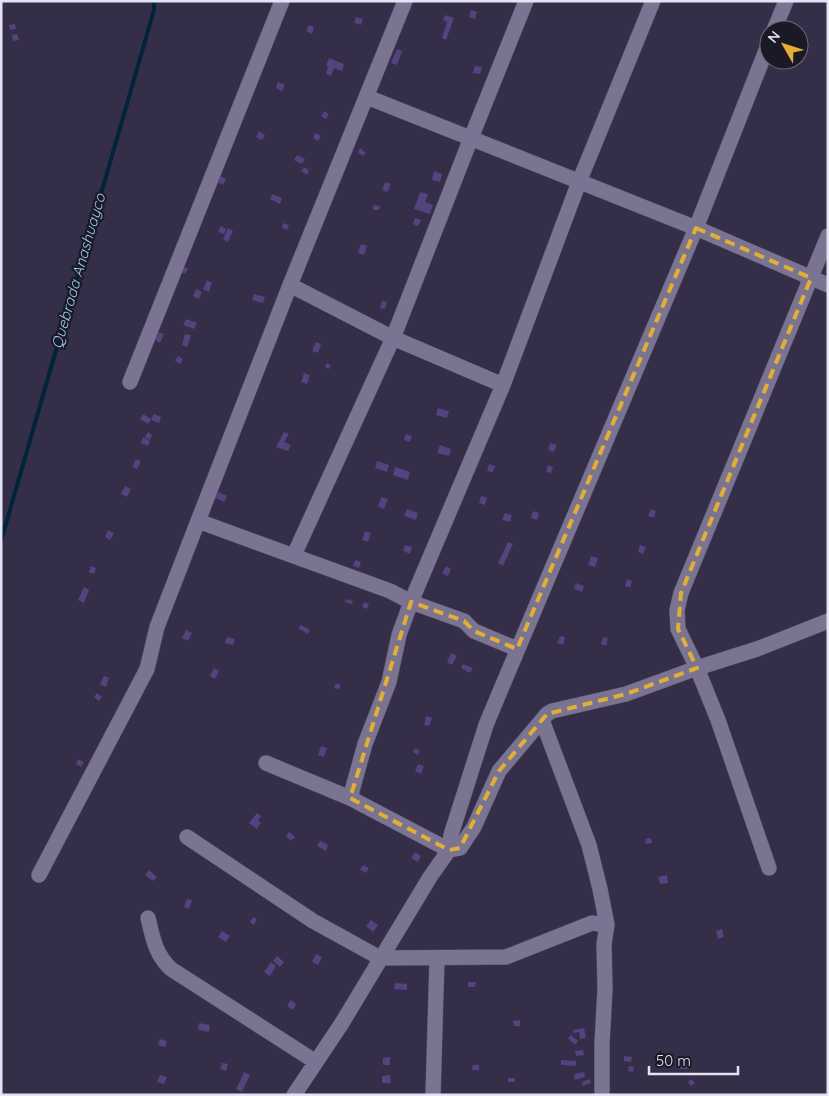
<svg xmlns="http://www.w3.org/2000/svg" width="829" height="1096" font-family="Quicksand,sans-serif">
	<rect width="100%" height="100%" fill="#342e49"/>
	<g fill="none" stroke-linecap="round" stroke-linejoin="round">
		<path stroke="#01243b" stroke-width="4" d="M1 541 154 10V1"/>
	</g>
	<path fill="#53437f" d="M471 10 477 12 475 19 469 17Z
		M445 15 454 18 446 40 442 38 447 22 443 20Z
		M356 17 363 19 361 25 354 23Z
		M15 24 16 29 10 30 9 25Z
		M309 25 314 27 312 34 306 31Z
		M17 34 19 40 13 41 12 35Z
		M397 49 402 51 397 65 391 63Z
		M329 58 344 64 342 71 334 68 331 76 326 74 328 67 326 66Z
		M475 66 482 67 480 74 473 73Z
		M278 82 285 85 282 91 276 88Z
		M324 111 329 114 326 119 321 116Z
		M259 131 265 135 262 140 256 137Z
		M315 133 321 136 318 141 313 138Z
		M360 148 366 153 363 156 358 152Z
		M297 155 305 159 302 164 294 160Z
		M304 167 309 170 307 175 301 171Z
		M434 171 442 174 440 182 432 180Z
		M220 176 226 179 223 185 217 182Z
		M385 182 391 184 387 192 382 190Z
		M420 192 428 194 425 202 433 205 430 214 414 209Z
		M272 194 282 198 280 204 270 199Z
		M373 205 380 206 379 210H373Z
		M415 218 421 220 418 226 413 224Z
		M283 223 289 225 287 230 282 228Z
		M221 226 226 229 224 234 218 232Z
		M228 228 233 231 228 242 223 239Z
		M361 244 367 246 364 255 358 253Z
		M184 267 188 269 185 274 181 272Z
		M207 280 212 283 209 292 203 289Z
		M196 289 202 292 199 299 193 296Z
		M254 294 265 297 263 303 252 300Z
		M382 301 387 302 385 309 380 308Z
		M186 319 197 323 194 329 183 325Z
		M159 332 164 334 160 343 155 340Z
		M185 334 191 335 187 347 182 345Z
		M316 342 321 344 318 353 312 351Z
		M178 356 183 359 180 364 175 361Z
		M327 363 331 365 329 369 325 367Z
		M304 373 310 375 307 384 301 382Z
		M438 408 449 411 447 418 436 415Z
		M143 414 151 419 148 424 140 419Z
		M154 414 161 417 159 423 151 420Z
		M148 432 152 435 150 440 145 437Z
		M284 432 289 434 284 442 291 445 288 451 276 447Z
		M406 434 412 436 410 442 404 440Z
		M143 437 150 441 148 446 141 443Z
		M550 443 557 445 554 452 548 450Z
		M440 445 451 449 449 456 437 453Z
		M136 459 141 461 137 469 132 467Z
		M377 461 389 465 387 472 375 468Z
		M489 464 495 466 493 472 487 471Z
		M548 465 553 467 551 473 546 472Z
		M395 467 410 472 408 480 393 475Z
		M125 486 131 489 127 497 121 494Z
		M218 492 227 496 224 502 216 498Z
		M481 496 487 498 485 505 479 503Z
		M381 497 388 499 384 509 378 507Z
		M407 509 418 513 416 520 404 516Z
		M651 509 656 511 654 518 648 516Z
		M533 511 539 513 537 520 531 518Z
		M505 513 512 515 510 522 502 520Z
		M108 530 114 533 110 540 105 537Z
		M365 531 371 533 368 542 362 540Z
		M508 542 513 544 503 566 498 563Z
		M405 545 412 547 410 554 403 551Z
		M640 545 646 547 643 554 638 552Z
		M591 556 598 558 595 567 588 565Z
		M355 560 361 562 359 568 353 566Z
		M91 566 96 568 94 574 89 572Z
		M446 566 451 569 448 576 442 573Z
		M627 579 632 581 630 588 625 586Z
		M576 583 584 586 582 592 574 589Z
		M84 587 89 590 84 603 78 600Z
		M346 599 353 601 352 604 345 602Z
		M364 602 369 604 367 609 362 607Z
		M301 625 310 630 308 634 298 628Z
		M186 630 192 633 188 641 182 638Z
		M560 636 565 637 563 645 557 643Z
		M227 637 235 639 233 645 225 643Z
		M603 637 608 638 606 646 601 644Z
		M451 653 457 656 452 665 447 662Z
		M463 664 473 668 470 673 461 668Z
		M214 668 219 671 215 679 210 676Z
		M104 676 109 678 106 687 100 684Z
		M336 683 341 685 339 689 334 688Z
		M97 693 102 697 99 701 94 697Z
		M426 716 432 718 429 726 424 725Z
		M321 746 327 748 324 757 318 755Z
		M415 748 420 751 418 755 413 752Z
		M78 759 84 762 81 767 76 764Z
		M418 764 424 766 421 774 415 771Z
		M257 813 261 816 258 821 261 823 257 829 249 823Z
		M289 832 295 837 291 841 286 836Z
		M651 838 652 843 646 844 645 839Z
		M320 841 328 845 326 851 317 846Z
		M415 852 421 856 418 862 411 858Z
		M363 865 369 868 366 873 360 870Z
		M149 870 157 877 153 881 145 875Z
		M667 875 668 883 660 884 658 877Z
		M187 899 192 900 189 909 184 907Z
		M253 917 257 919 254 925 250 922Z
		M371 920 378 925 373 932 366 926Z
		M722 929 724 937 718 939 716 931Z
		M222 931 230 936 226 942 218 937Z
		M316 954 322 957 318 965 312 962Z
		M277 956 284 962 280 967 273 961Z
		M271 962 276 966 270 976 264 972Z
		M468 982H476L475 987H468Z
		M395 983 407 984V990L394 989Z
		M291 1000 296 1004 293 1010 287 1006Z
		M520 1020V1026H514L513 1021Z
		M199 1023 210 1025 209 1032 198 1030Z
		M584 1028 586 1038 580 1039 579 1032 573 1033V1030Z
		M571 1035 578 1041 575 1045 568 1038Z
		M160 1039 167 1041 165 1047 158 1045Z
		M583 1050 584 1055 576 1056 575 1051Z
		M624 1056 632 1057 631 1062 624 1061Z
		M390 1057V1065H383V1058Z
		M561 1060 576 1061V1066L561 1065Z
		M222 1063 228 1064 226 1071 220 1069Z
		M680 1064H687V1069H680Z
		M473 1065H479V1070H472Z
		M629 1066 634 1067 633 1072 628 1071Z
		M244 1072 250 1075 242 1092 236 1089Z
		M584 1072 585 1077 575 1080 574 1074Z
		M160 1075 167 1077 164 1084 157 1082Z
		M390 1075 391 1083H382V1076Z
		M508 1078H515V1082H508Z
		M590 1079 591 1083 583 1086 582 1082Z
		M690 1079 695 1082 692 1086 688 1083Z"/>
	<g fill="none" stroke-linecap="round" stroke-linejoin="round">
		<defs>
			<path id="minor" d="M774 30 786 1
				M367 97 696 228 828 285
				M290 285 393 338 503 385
				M130 382 282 1
				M198 521 390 591 411 602 464 621 474 631 517 649
				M294 555 393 338 471 138 526 1
				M542 720 589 845 600 889 607 925 604 944 605 989 602 1044V1095
				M266 763 350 798 449 850 460 848 474 827 499 771 547 714 552 711 626 694 697 668 757 649 828 621
				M350 798 365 744 389 682 399 635 411 602 503 385 579 182 653 1
				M187 837 313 921 380 958 506 957 592 923 607 925
				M769 868 718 720 697 668 678 629 677 610 681 593 828 236
				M39 875 147 669 157 627 198 521 290 285 405 1
				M148 918C153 938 155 954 171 969L316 1062
				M294 1095 342 1023 430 877 449 850 451 835 486 725 501 689 696 228 769 43
				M433 1095 437 959"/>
		</defs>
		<use href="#minor" stroke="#514b61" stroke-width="16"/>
		<use href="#minor" stroke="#7a7492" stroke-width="15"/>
	</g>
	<path fill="none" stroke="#e2af34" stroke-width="4" stroke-dasharray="10 6" stroke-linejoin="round" d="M696 228 811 278 681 593 678 629 697 668 626 694 547 714 499 771 460 848 449 850 350 798 411 602 464 621 474 631 517 649Z"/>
	<g text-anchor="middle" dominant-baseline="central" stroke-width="4.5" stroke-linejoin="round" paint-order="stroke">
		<g font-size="15" font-style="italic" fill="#98caf2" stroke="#1b1925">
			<text transform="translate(78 271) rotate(-74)">Quebrada Anashuayco</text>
		</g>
	</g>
	<rect width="829" height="1096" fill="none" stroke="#e6e3f4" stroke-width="5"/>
	<g transform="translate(784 45) rotate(309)"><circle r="24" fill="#1b1925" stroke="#6c6a78"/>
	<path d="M0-4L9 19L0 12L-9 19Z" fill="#e2af34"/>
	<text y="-8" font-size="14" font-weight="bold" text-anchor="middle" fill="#e6e3f4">N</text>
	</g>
	<path d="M649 1066v8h89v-8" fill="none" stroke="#e6e3f4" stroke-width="2.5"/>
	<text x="656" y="1066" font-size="15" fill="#e6e3f4" stroke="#1b1925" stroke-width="4" paint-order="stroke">50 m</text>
</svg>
